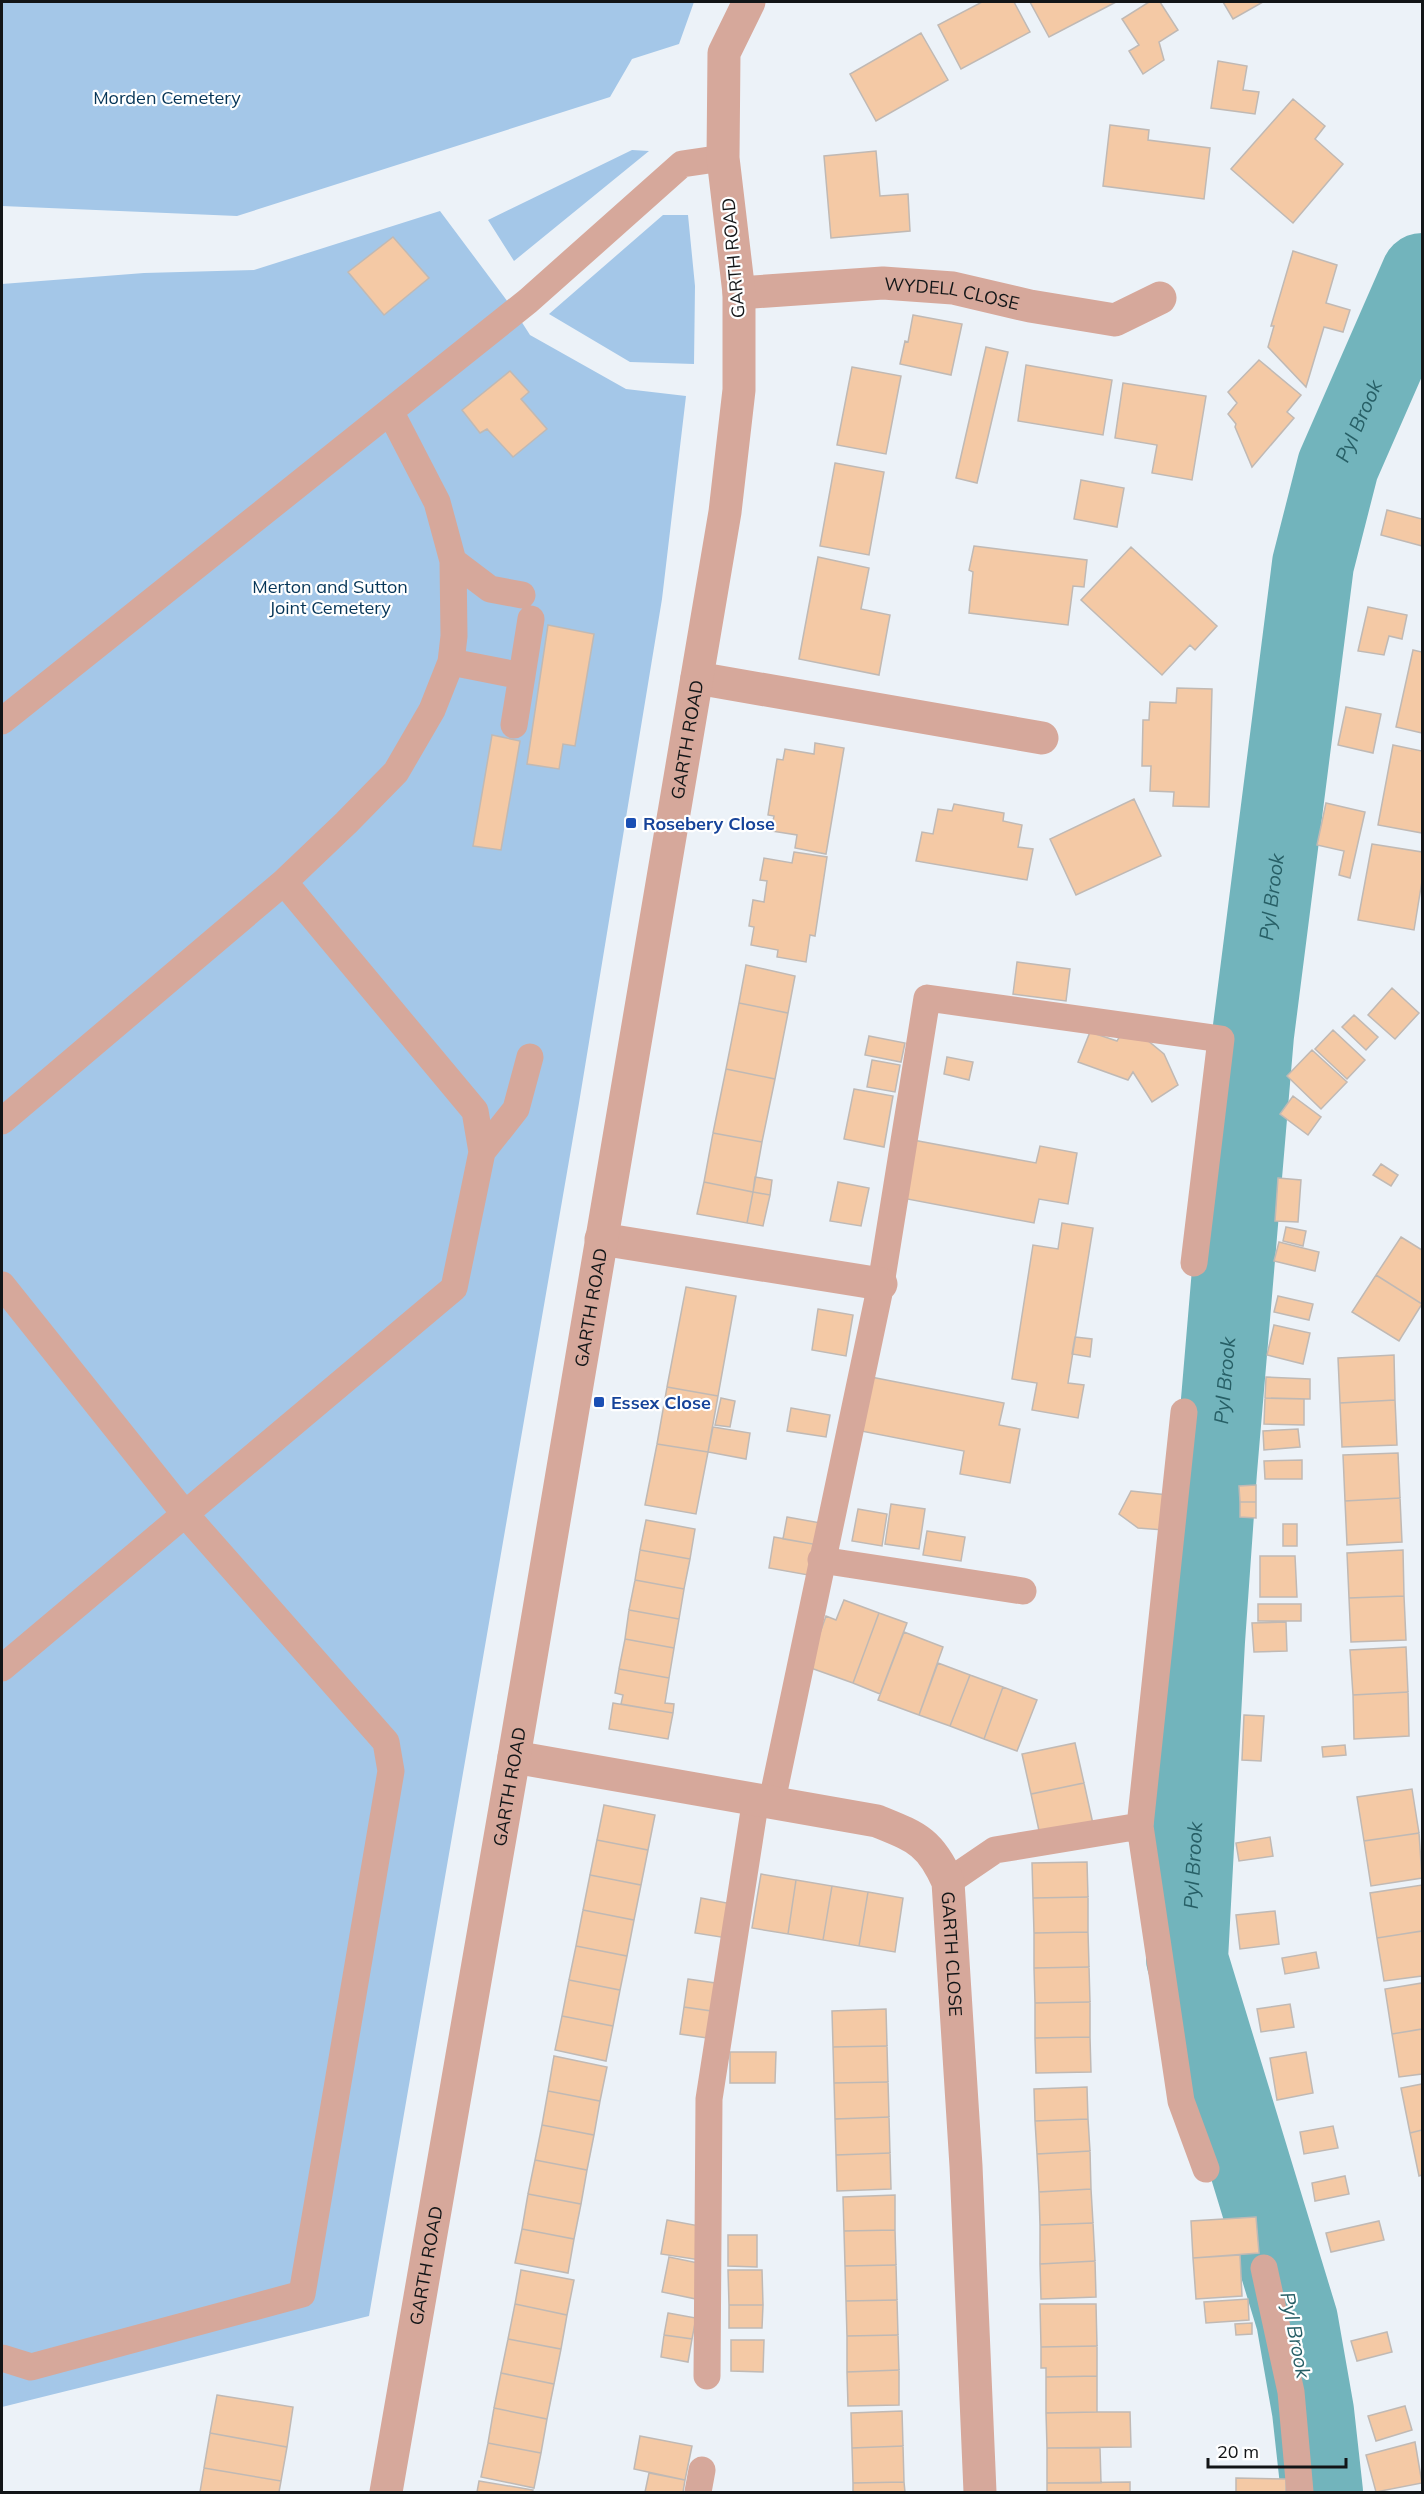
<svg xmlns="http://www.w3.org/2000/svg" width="1424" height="2494" font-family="Mulish,sans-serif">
	<rect width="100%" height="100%" fill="#ecf2f8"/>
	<path fill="#a4c7e8" d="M2 2H694L679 44 632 59 610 97 237 216 2 206Z
		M632 150 649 151 514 261 488 220Z
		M440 211 514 310 530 335 626 389 686 396 662 599 579 1103 369 2316 2 2407V284L144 273 254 270Z
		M663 215H688L695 286 694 364 630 362 549 314Z"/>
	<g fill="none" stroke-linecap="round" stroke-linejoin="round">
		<path stroke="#72b4bc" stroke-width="82" id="s1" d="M1322 2492 1313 2411 1297 2320 1187 1959 1204 1641 1216 1471 1253 1035 1313 564 1338 466 1422 274"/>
	</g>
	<path fill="#f4c9a5" stroke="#c0b9b4" stroke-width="1.5" d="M982 2H1014L1030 32 961 69 938 25Z
		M1030 2H1116L1049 37Z
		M1149 2H1160L1178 30 1159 42 1164 60 1143 74 1129 51 1139 45 1122 19Z
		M1223 2H1263L1233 19Z
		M921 33 948 80 876 121 850 74Z
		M1218 61 1247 66 1243 90 1259 92 1255 114 1211 108Z
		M1293 99 1325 126 1315 139 1343 164 1293 223 1231 169Z
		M1110 125 1149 130 1148 140 1210 148 1204 199 1103 186Z
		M876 151 880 196 908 194 910 231 831 238 824 156Z
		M393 237 429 278 384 315 348 272Z
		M1293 251 1337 265 1326 303 1350 310 1343 332 1324 327 1306 387 1268 347 1274 326H1271Z
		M913 315 962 324 951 375 900 364 905 341 908 342Z
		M986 347 1008 352 977 483 956 478Z
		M1259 360 1301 395 1287 412 1294 418 1252 467 1235 427 1236 424 1228 414 1237 403 1228 392Z
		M1026 365 1112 380 1103 435 1018 421Z
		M852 367 901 376 886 454 837 445Z
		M510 371 529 392 521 399 547 429 513 457 487 429 480 433 462 410Z
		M1123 383 1206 396 1192 480 1152 473 1157 445 1115 438Z
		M835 463 884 472 869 555 820 546Z
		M1081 480 1124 488 1117 527 1074 519Z
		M1387 510 1422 519V546L1381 535Z
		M974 546 1087 560 1084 587 1073 586 1068 625 969 613 973 572 969 570Z
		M1131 547 1217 626 1195 650 1190 645 1162 675 1081 600Z
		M818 557 869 568 861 609 890 615 879 675 799 659Z
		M1368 607 1407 615 1402 639 1389 636 1384 655 1358 651Z
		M548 625 594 634 575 746 563 744 559 769 527 764Z
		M1413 650 1422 652V733L1396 727Z
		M1177 688 1212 689 1209 807 1173 806 1174 792 1150 791 1151 766H1142L1143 720H1149L1150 702 1176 703Z
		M1346 707 1381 714 1373 753 1338 745Z
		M492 735 520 741 501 850 473 846Z
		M815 743 844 748 826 854 795 848 797 835 771 831 774 816 768 815 777 759 783 760 785 749 814 754Z
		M1393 745 1422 751V833L1378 825Z
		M1134 799 1161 856 1076 895 1050 839Z
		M1326 803 1365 812 1350 878 1339 875 1344 851 1317 845Z
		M954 804 1004 813 1003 821 1022 825 1018 847 1033 849 1027 880 916 861 922 832 933 834 938 809 952 811Z
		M1372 844 1422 852V881L1414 930 1358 920Z
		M794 852 827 857 815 936 810 935 806 962 777 957 778 950 751 945 754 927 749 926 753 900 764 902 767 881 760 880 764 858 792 863Z
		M1017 962 1070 969 1066 1001 1013 994Z
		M746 965 795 976 788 1013 739 1003Z
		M1392 988 1419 1013 1395 1039 1368 1015Z
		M739 1003 788 1013 775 1079 726 1069Z
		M1354 1015 1378 1037 1366 1050 1342 1027Z
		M1333 1030 1365 1060 1347 1079 1315 1049Z
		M1090 1032 1117 1041 1121 1034 1147 1040 1164 1054 1178 1085 1152 1102 1133 1072 1128 1080 1078 1062Z
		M869 1036 905 1043 901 1062 865 1055Z
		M1312 1050 1347 1082 1321 1109 1287 1076Z
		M947 1057 973 1062 969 1080 944 1074Z
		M872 1060 900 1065 895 1092 867 1087Z
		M726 1069 775 1079 762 1142 713 1133Z
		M854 1089 893 1096 884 1147 844 1139Z
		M1293 1096 1321 1117 1308 1135 1280 1114Z
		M713 1133 762 1142 753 1192 704 1182Z
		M913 1140 1036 1163 1040 1146 1077 1153 1068 1204 1039 1199 1034 1223 902 1198Z
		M1381 1164 1398 1175 1391 1186 1373 1175Z
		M755 1177 772 1180 770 1195 753 1192Z
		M1278 1178 1301 1180 1298 1222 1275 1221Z
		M704 1182 753 1192 747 1223 697 1214Z
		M838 1182 869 1188 861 1226 830 1221Z
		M753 1192 770 1195 763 1226 747 1223Z
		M1062 1223 1093 1228 1068 1383 1084 1385 1078 1418 1032 1410 1037 1383 1012 1379 1033 1245 1058 1249Z
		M1286 1227 1306 1231 1303 1246 1283 1241Z
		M1401 1237 1422 1250V1304L1376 1275Z
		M1279 1242 1319 1252 1315 1271 1274 1261Z
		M1376 1275 1422 1304 1399 1341 1352 1312Z
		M686 1287 736 1296 718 1396 667 1387Z
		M1278 1296 1313 1304 1309 1320 1274 1312Z
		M818 1309 853 1315 846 1356 812 1350Z
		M1274 1325 1310 1333 1303 1364 1267 1355Z
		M1075 1337 1092 1339 1090 1357 1072 1354Z
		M1394 1355 1395 1400 1340 1403 1338 1358Z
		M871 1377 1004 1403 999 1425 1020 1429 1010 1483 960 1474 964 1451 861 1431Z
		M1266 1377 1310 1379V1399L1265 1398Z
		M667 1387 718 1396 708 1452 657 1444Z
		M721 1398 735 1401 730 1427 715 1425Z
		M1265 1398 1304 1399V1425L1264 1424Z
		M1395 1400 1397 1445 1342 1447 1340 1403Z
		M791 1408 830 1415 826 1437 787 1431Z
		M713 1427 750 1433 746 1459 708 1452Z
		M1298 1429 1300 1447 1264 1450 1263 1431Z
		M657 1444 708 1452 696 1514 645 1505Z
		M1398 1453 1400 1498 1345 1501 1343 1455Z
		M1302 1460V1479H1265L1264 1461Z
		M1256 1485V1502H1240L1239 1486Z
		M1131 1491 1168 1495 1164 1530 1138 1528 1119 1514Z
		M1400 1498 1402 1542 1347 1545 1345 1501Z
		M1240 1502H1256V1518L1240 1517Z
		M891 1504 925 1509 919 1549 885 1544Z
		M858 1509 887 1514 882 1546 852 1541Z
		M787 1517 821 1523 818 1545 783 1539Z
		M646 1520 695 1529 690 1559 640 1550Z
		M1283 1524H1297V1546H1283Z
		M927 1531 965 1537 961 1561 923 1555Z
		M774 1537 813 1544 808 1575 769 1568Z
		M640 1550 690 1559 684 1589 635 1580Z
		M1403 1550 1404 1596 1349 1598 1347 1553Z
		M1260 1556H1295L1297 1597H1260Z
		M635 1580 684 1589 679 1619 629 1610Z
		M1404 1596 1406 1640 1351 1642 1349 1598Z
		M844 1600 879 1613 853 1683 808 1667 826 1616 836 1620Z
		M1258 1604H1301V1621H1258Z
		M629 1610 679 1619 674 1648 625 1639Z
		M879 1613 907 1623 880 1694 853 1683Z
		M1286 1622 1287 1651 1254 1652 1252 1623Z
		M904 1632 943 1647 919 1715 878 1700Z
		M625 1639 674 1648 669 1678 619 1669Z
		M1406 1647 1408 1692 1353 1695 1350 1650Z
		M938 1663 970 1675 950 1726 919 1715Z
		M619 1669 669 1678 665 1703 674 1704 673 1713 621 1704 623 1695 615 1693Z
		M970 1675 1003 1687 984 1739 950 1726Z
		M1003 1687 1037 1700 1017 1751 984 1739Z
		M1408 1692 1409 1736 1354 1739 1353 1695Z
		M613 1703 673 1713 668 1739 609 1729Z
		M1244 1715 1264 1716 1261 1761 1242 1760Z
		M1075 1743 1084 1783 1031 1794 1022 1754Z
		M1345 1745 1346 1755 1323 1757 1322 1747Z
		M1084 1783 1093 1824 1040 1835 1031 1794Z
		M1412 1789 1419 1833 1364 1841 1357 1797Z
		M604 1805 655 1815 648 1850 597 1840Z
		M1419 1833 1422 1878 1371 1886 1364 1841Z
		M1270 1837 1273 1856 1239 1861 1236 1843Z
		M597 1840 648 1850 641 1885 590 1875Z
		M1087 1862 1088 1897 1033 1898 1032 1863Z
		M761 1874 796 1880 788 1934 752 1928Z
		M590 1875 641 1885 634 1920 583 1910Z
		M796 1880 832 1886 823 1940 788 1934Z
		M1422 1885V1931L1377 1938 1370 1893Z
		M832 1886 868 1892 859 1946 823 1940Z
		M868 1892 903 1898 895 1952 859 1946Z
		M1088 1897V1932L1034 1933 1033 1898Z
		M701 1898 732 1904 727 1938 695 1933Z
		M583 1910 634 1920 627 1956 576 1946Z
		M1275 1911 1279 1944 1240 1949 1236 1915Z
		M1422 1931V1976L1384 1981 1377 1938Z
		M1088 1932 1089 1967 1034 1968V1933Z
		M576 1946 627 1956 620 1990 569 1980Z
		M1316 1952 1319 1968 1285 1974 1282 1958Z
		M1089 1967 1090 2002 1035 2003 1034 1968Z
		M688 1979 722 1984 718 2012 684 2007Z
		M569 1980 620 1990 613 2026 562 2016Z
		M1422 1983V2029L1392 2034 1385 1989Z
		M1090 2002V2037L1035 2038V2003Z
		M1290 2004 1294 2027 1261 2032 1257 2009Z
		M684 2007 718 2012 714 2039 680 2034Z
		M886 2009 887 2046 833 2047 832 2011Z
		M562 2016 613 2026 606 2061 555 2050Z
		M1422 2029V2074L1399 2077 1392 2034Z
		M1090 2037 1091 2072 1036 2073 1035 2038Z
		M887 2046 888 2082 834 2083 833 2047Z
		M730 2052H776L775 2083H730Z
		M1306 2052 1313 2093 1277 2100 1270 2058Z
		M554 2056 607 2067 600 2101 548 2091Z
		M888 2082 889 2117 835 2119 834 2083Z
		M1422 2084V2130L1410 2133 1401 2088Z
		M1087 2087 1088 2119 1035 2121 1034 2089Z
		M548 2091 600 2101 594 2135 542 2125Z
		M889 2117 890 2153 836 2155 835 2119Z
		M1088 2119 1090 2151 1037 2154 1035 2121Z
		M542 2125 594 2135 587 2170 535 2160Z
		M1333 2126 1338 2148 1304 2154 1300 2132Z
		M1422 2130V2175L1419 2176 1410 2133Z
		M1090 2151 1091 2189 1039 2192 1037 2154Z
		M890 2153 891 2189 837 2191 836 2155Z
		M535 2160 587 2170 581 2204 528 2194Z
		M1345 2176 1349 2194 1315 2201 1312 2183Z
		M1091 2189 1093 2223 1040 2225 1039 2192Z
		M528 2194 581 2204 574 2239 522 2229Z
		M895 2195V2230L844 2231 843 2197Z
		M1256 2217 1259 2253 1193 2258 1191 2221Z
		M667 2220 705 2227 700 2260 661 2254Z
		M1379 2221 1384 2240 1331 2252 1326 2233Z
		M1093 2223 1095 2261 1040 2264V2225Z
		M522 2229 574 2239 568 2273 515 2263Z
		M895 2230 896 2265 845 2266 844 2231Z
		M728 2235H757V2267L728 2266Z
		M1240 2255 1242 2296 1196 2299 1193 2258Z
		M669 2257 703 2264 696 2299 662 2292Z
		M1095 2261 1096 2297 1041 2299 1040 2264Z
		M896 2265 897 2300 846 2301 845 2266Z
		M521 2270 574 2280 567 2315 515 2304Z
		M728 2270H762L763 2305H729Z
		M1248 2299 1249 2320 1206 2323 1204 2302Z
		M897 2300 898 2335 847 2336 846 2301Z
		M515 2304 567 2315 561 2349 508 2339Z
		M1040 2304H1096L1097 2346 1041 2347Z
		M729 2305H763L762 2328H729Z
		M668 2313 696 2318 692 2339 664 2335Z
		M1252 2323V2334L1236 2335 1235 2324Z
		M1387 2332 1392 2352 1357 2361 1351 2341Z
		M664 2335 692 2339 688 2362 661 2357Z
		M898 2335 899 2370 847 2372V2336Z
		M508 2339 561 2349 554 2384 501 2373Z
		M731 2340H764L763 2372 731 2371Z
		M1097 2346V2376L1046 2377V2368H1041V2347Z
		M899 2370V2405L848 2406 847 2372Z
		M501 2373 554 2384 547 2419 494 2408Z
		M1097 2376V2412L1046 2413V2377Z
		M217 2395 293 2407 287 2447 210 2433Z
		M1405 2406 1412 2430 1376 2441 1368 2416Z
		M494 2408 547 2419 541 2453 488 2443Z
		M902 2411 903 2446 852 2448 851 2413Z
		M1097 2412H1130L1131 2447 1047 2448 1046 2413Z
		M210 2433 287 2447 281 2481 204 2468Z
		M640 2436 692 2446 685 2480 634 2469Z
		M1415 2442 1422 2483 1376 2492 1366 2455Z
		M488 2443 541 2453 534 2488 481 2477Z
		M903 2446 904 2482 853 2483 852 2448Z
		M1047 2448H1100L1101 2483H1047Z
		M204 2468 281 2481 279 2492H200Z
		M649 2473 685 2480 683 2492H645Z
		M1236 2478 1286 2479V2492H1236Z
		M479 2481 533 2490 532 2492H477Z
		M904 2482 905 2492H853V2483Z
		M1130 2482V2492H1047V2483Z"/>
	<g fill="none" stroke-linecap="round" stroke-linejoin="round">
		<path stroke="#d6a89b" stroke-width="27" d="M453 561 490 589 522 595
			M451 662 522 676
			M2 721 528 301 682 164 723 158
			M514 725 531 619
			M2 1121 284 882 346 823 396 772 432 710 451 662 454 636 453 561 437 502 390 411
			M482 1152 516 1109 530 1057
			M2 1285 185 1514 2 1668
			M1184 1412 1140 1826 1181 2101 1206 2169
			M821 1560 1023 1591
			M772 1801 881 1284 927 998 1221 1039 1194 1263
			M948 1882 995 1850 1140 1826
			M1264 2268 1291 2392 1300 2492
			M2 2358 31 2367 302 2294 391 1771 386 1742 185 1514 454 1288 482 1152 475 1111 284 882
			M707 2376 709 2099 756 1798
			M698 2492 702 2470"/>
		<g stroke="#d6a89b" stroke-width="33">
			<path id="s2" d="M739 293 883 283 953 288 1030 306 1115 320 1160 298"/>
			<path d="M697 678 1042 738"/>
			<path d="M601 1239 881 1284"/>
			<path id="s3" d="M514 1757 877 1821C916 1837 930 1841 948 1882L966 2166 980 2492"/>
		</g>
		<path stroke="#d6a89b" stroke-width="33" id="s4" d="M386 2492 514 1757 725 512 739 390V293L723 158 724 53 749 2"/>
	</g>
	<g fill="#1a4fb4" stroke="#fff" stroke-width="2">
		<rect x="625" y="817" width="12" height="12" rx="3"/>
		<rect x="593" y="1396" width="12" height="12" rx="3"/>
	</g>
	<g text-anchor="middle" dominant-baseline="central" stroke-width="4.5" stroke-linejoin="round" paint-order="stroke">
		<g font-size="18" fill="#053558" stroke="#fff">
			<text x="167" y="97">Morden Cemetery</text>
			<text x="330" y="586">Merton and Sutton<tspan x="330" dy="21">Joint Cemetery</tspan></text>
		</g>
		<g font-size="18" fill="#121517" stroke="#fff">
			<text transform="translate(733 258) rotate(-95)">GARTH ROAD</text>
			<text stroke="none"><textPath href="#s2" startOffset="214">WYDELL CLOSE</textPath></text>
			<text stroke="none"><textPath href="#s4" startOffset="1778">GARTH ROAD</textPath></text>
			<text stroke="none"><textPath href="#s4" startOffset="1202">GARTH ROAD</textPath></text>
			<text stroke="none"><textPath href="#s4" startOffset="716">GARTH ROAD</textPath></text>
			<text stroke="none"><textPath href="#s3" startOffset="538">GARTH CLOSE</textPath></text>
			<text stroke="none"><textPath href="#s4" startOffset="230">GARTH ROAD</textPath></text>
		</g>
		<g font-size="18" font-weight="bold" fill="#164399" stroke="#fff" text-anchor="start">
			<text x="643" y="823">Rosebery Close</text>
			<text x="611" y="1402">Essex Close</text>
		</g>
		<g font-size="20" font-style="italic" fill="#275f66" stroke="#fff">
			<text stroke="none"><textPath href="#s1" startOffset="2103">Pyl Brook</textPath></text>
			<text stroke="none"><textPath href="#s1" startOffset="1617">Pyl Brook</textPath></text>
			<text stroke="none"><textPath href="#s1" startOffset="1131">Pyl Brook</textPath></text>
			<text stroke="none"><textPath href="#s1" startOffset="645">Pyl Brook</textPath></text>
			<text transform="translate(1296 2335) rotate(79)">Pyl Brook</text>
		</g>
	</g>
	<rect width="1424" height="2494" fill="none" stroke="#121517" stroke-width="6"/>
	<path d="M1208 2458v9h138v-9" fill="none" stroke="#121517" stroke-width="3"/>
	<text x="1217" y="2458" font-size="18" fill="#121517" stroke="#ffffff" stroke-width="4.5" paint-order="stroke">20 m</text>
</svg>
